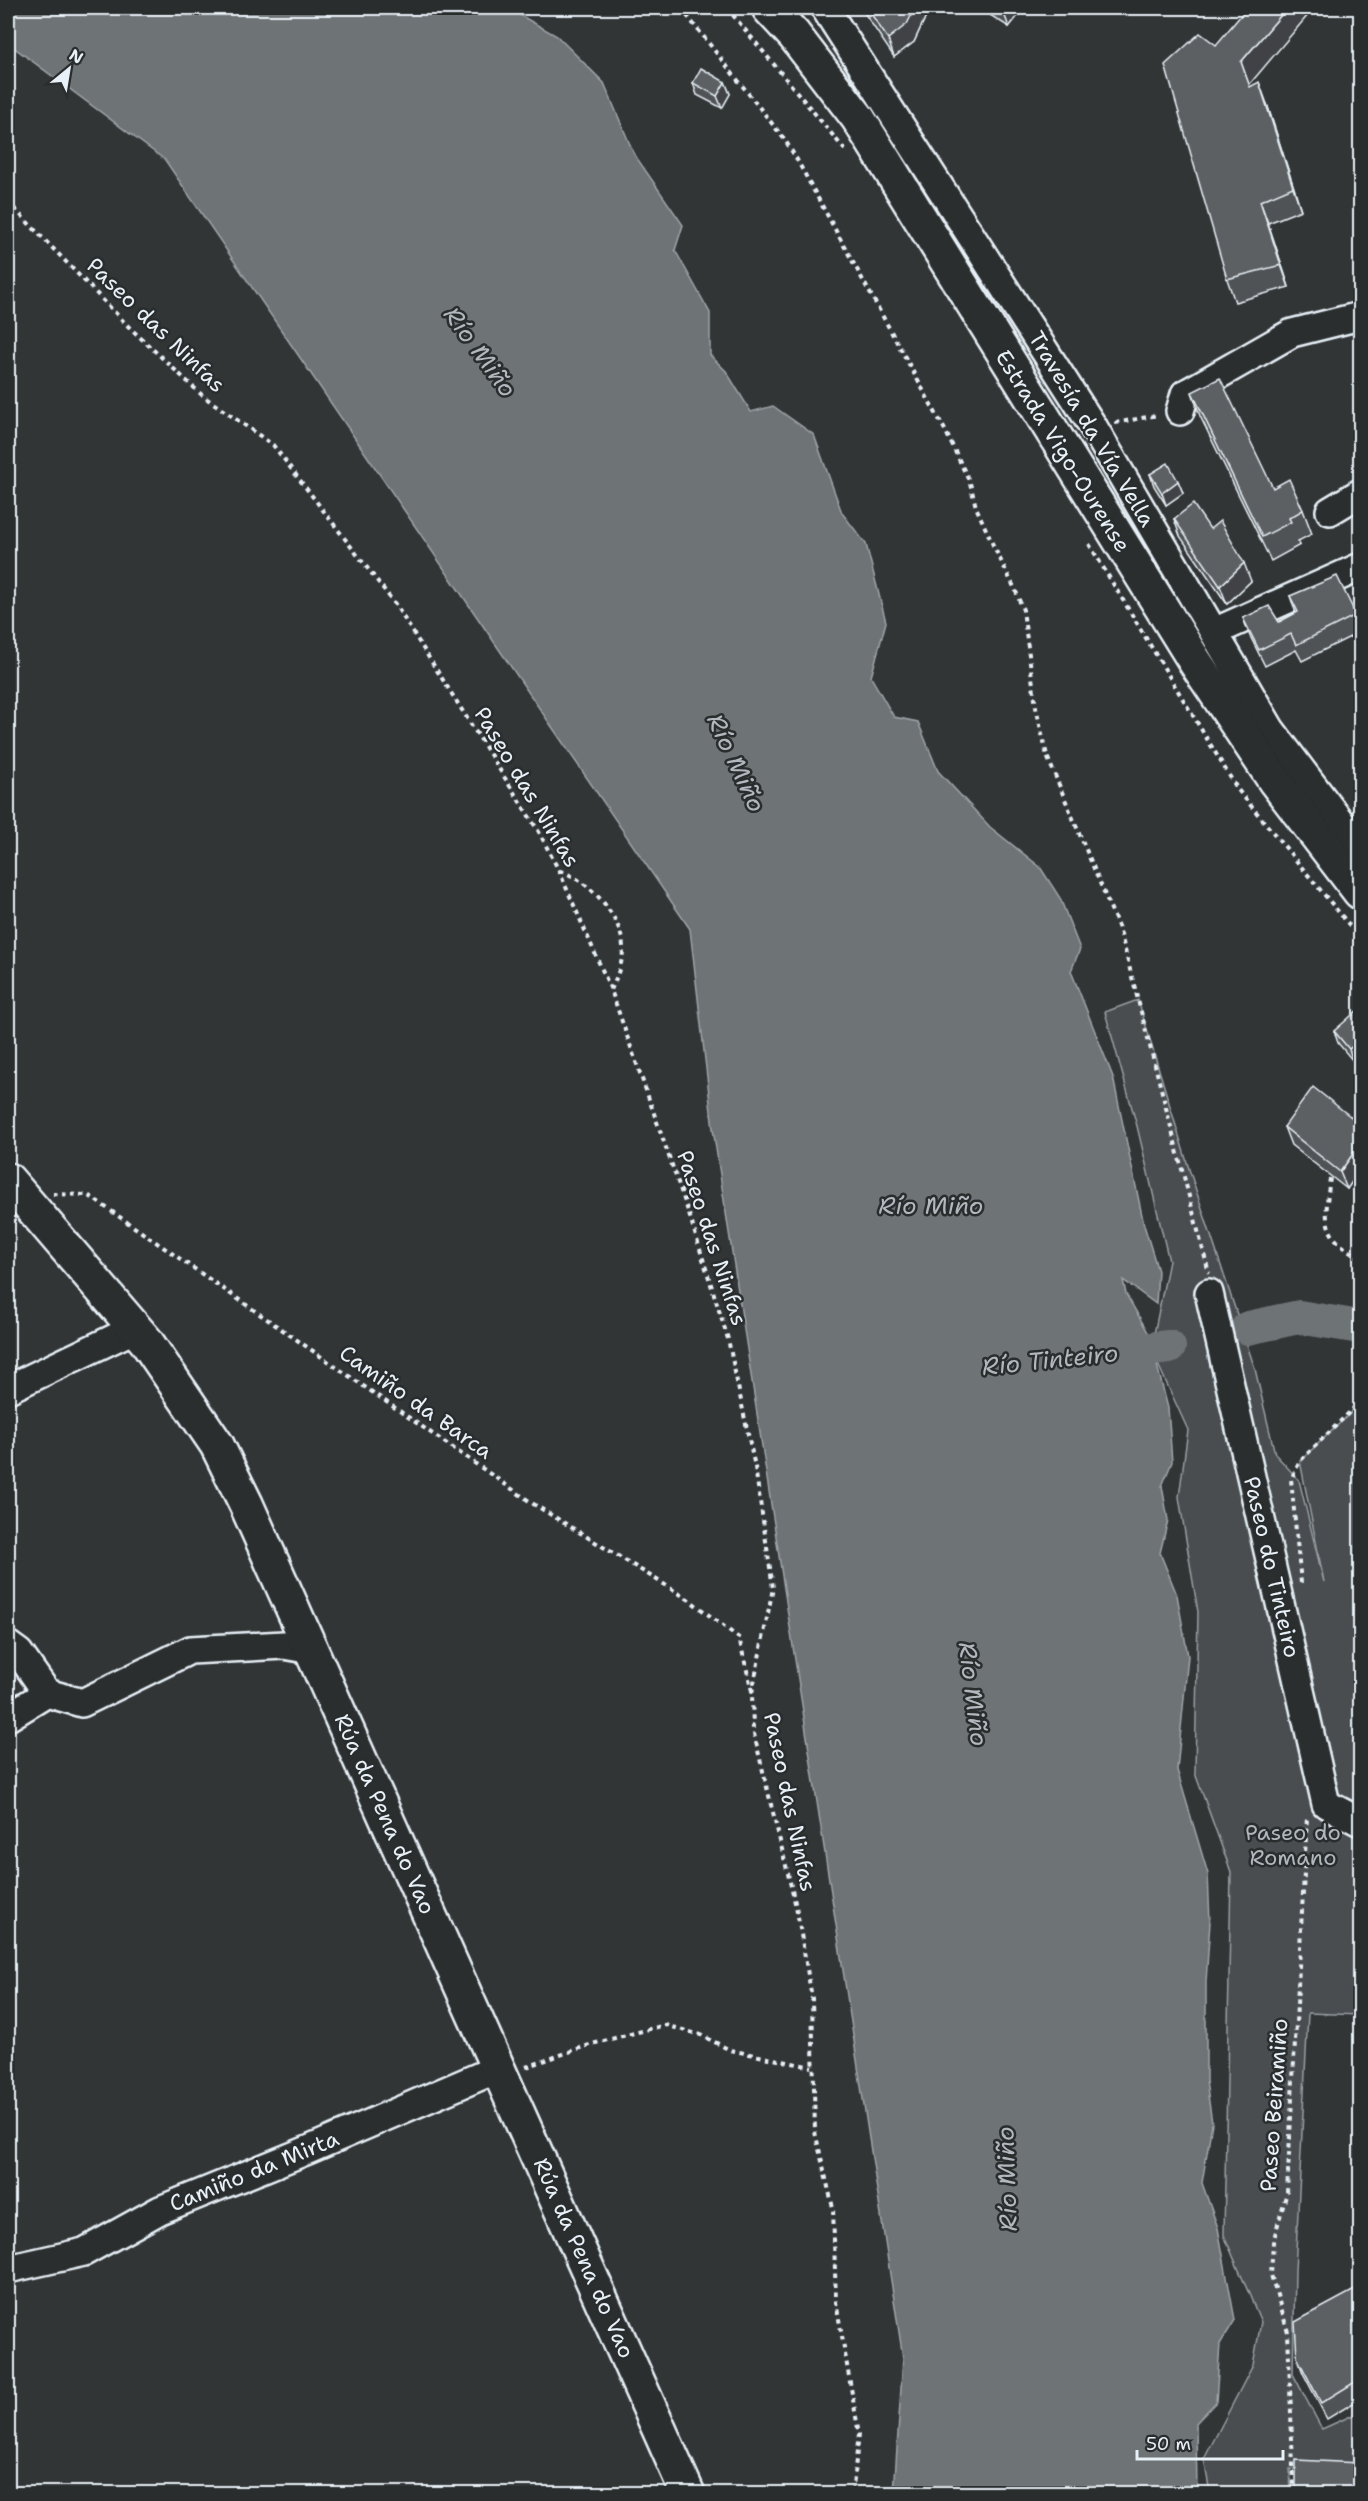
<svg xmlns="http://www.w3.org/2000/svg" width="1368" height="2501" font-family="'Shantell Sans',sans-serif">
	<rect width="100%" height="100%" fill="#323536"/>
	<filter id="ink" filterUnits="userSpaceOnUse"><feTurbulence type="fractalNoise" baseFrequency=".0167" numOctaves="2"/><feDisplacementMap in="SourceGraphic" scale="12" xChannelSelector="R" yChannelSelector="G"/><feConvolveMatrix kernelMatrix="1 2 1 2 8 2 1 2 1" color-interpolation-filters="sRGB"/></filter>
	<g filter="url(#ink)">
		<path fill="#494d4f" stroke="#989fa4" stroke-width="1.5" d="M1138 1000 1189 1169 1255 1369 1275 1454 1299 1480 1324 1582 1300 1461 1360 1404V1804L1339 1794 1360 1811V2015L1308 2013 1295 2271 1293 2374 1322 2429 1360 2412V2472L1290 2469 1291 2493H1210L1204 2459 1253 2365 1261 2322 1224 2235 1231 1872 1195 1773 1198 1612 1179 1497 1188 1430 1151 1349 1169 1261 1137 1126 1105 1012Z"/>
		<path fill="#6e7376" stroke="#9fa5aa" stroke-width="1.5" d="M8 8H495L511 10 557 36 604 83 634 154 683 225 675 250 710 313V355L726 371 751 412 773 406 814 435 842 513 866 544 886 622 871 677 894 717 918 722 938 771 990 827 1040 867 1060 898 1080 949 1071 971 1113 1077 1144 1225 1158 1271 1156 1304 1123 1280 1126 1294 1149 1334 1168 1408 1172 1462 1162 1486 1168 1520 1160 1553 1177 1595 1188 1656 1177 1770 1208 1874 1210 1922 1206 1982V2081L1212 2123 1202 2183 1218 2228 1235 2320 1220 2344 1216 2402 1196 2423 1197 2493H894L903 2358 713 1129 690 929 165 160 8 43Z"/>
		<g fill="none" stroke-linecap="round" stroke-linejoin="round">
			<path stroke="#6e7376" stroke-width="34" d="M1248 1328 1299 1317 1360 1327
				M1106 1354 1169 1347"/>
			<defs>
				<path id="minor" d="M825 8 1094 428 1271 730 1360 848
					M1180 411 1185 394 1292 333 1360 316
					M1330 511 1360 493
					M1214 632 1360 567
					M1209 1293 1326 1804 1360 1822
					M8 1389 136 1328
					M8 1645 19 1653 47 1693
					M8 1717 47 1693 82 1703 190 1650 284 1645 312 1650
					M8 2269 84 2252 160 2210 308 2150 499 2068"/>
				<path id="major" d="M8 1180 146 1341 217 1445 246 1504 688 2494"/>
				<path id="highway" d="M769 8 794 35 858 118 1196 663 1275 781 1360 892"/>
			</defs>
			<use href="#minor" stroke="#e8f1f8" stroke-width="32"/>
			<use href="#major" stroke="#e8f1f8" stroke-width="38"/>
			<use href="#highway" stroke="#e8f1f8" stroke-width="38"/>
			<path stroke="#e8f1f8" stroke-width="4" stroke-dasharray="4.5 4.5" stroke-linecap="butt" d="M681 8 785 140 796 158 945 430 970 483 976 507 993 545 1015 589 1023 610 1036 707 1047 756 1120 931 1209 1273
				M727 8 845 150
				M8 202 129 327 203 396 273 445 395 604 539 832 559 871 611 990 689 1214 728 1339 755 1467 773 1588 752 1693 753 1730 797 1911 812 1998 815 2132 833 2208 836 2302 859 2434 852 2494
				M1115 423 1158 415
				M1089 544 1238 790 1360 938
				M560 871C589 880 623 917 623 949 623 962 616 979 611 990
				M1330 1178C1325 1217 1320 1237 1360 1257
				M53 1194 88 1195 535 1505 688 1599 739 1638 752 1691
				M1301 1583 1291 1479 1300 1461 1360 1402
				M526 2067 592 2044 665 2025 701 2035 730 2050 812 2067
				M1294 2494 1288 2332 1271 2275 1273 2242 1287 2192 1307 1817"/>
			<use href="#minor" stroke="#2a2d2e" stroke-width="27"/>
			<use href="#major" stroke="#2a2d2e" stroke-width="33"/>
			<use href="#highway" stroke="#2a2d2e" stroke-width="33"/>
		</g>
		<path fill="#4f5355" stroke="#e8f1f8" stroke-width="1.5" d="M861 8H923L926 16 914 42 894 57Z
			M979 8H1024L1009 27Z
			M725 82 730 94 722 108 697 95 693 83Z
			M1249 85 1250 87 1267 104 1301 210 1268 223 1289 287 1235 302 1227 279Z
			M1192 392 1273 488 1303 510 1312 534 1298 541 1300 545 1271 561 1200 416Z
			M1150 474 1178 481 1183 493 1166 505 1154 486Z
			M1174 519 1210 529 1251 581 1227 604 1180 536Z
			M1290 596 1356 615 1360 626V632L1302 661 1296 650 1265 666 1249 634 1243 618 1279 622 1296 613Z
			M1360 1011V1055L1353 1061 1338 1043 1334 1031Z
			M1360 1124V1170L1347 1189 1291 1145 1284 1127Z
			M1360 2287V2399L1327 2419 1303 2373 1297 2357Z"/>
		<path fill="#404345" stroke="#e8f1f8" stroke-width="1.5" d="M915 8H923L926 16 914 42 894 57 888 39Z
			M1002 8H1024L1009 27Z
			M1287 8H1314L1249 85 1241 62Z
			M725 82 730 94 722 108 717 96Z
			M1259 82 1267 104 1301 210 1293 187Z
			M1260 201 1268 223 1289 287 1281 265Z
			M1178 481 1183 493 1166 505 1162 493Z
			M1244 563 1251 581 1227 604 1220 586Z
			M1360 1040V1055L1353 1061 1349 1049Z
			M1360 1144V1170L1347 1189 1340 1172Z"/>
		<path fill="#5c6063" stroke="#e8f1f8" stroke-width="1.5" d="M867 8H915L907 24 888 39Z
			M1247 8H1287L1241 62 1250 87 1259 82 1293 187 1260 201 1281 265 1227 279 1165 65 1200 33 1216 45Z
			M701 68 725 82 717 96 693 83Z
			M1220 378 1273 488 1289 479 1303 510 1289 518 1291 522 1262 537 1192 392Z
			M1168 463 1178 481 1162 493 1150 474Z
			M1193 504 1210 529 1220 521 1244 563 1220 586 1174 519Z
			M1337 576 1356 615 1296 645 1291 634 1259 650 1243 618 1269 606 1279 622 1298 612 1290 596Z
			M1359 1009 1360 1011V1040L1349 1049 1334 1031Z
			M1313 1087 1360 1124V1144L1340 1172 1284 1127Z
			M1360 2287V2379L1321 2403 1297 2357 1295 2322Z
			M1296 2460 1360 2463V2493H1296Z"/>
	</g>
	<g text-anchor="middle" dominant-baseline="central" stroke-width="5" stroke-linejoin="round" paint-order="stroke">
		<g font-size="22" fill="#e8f1f8" stroke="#2a2d2e">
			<text transform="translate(156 325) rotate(44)">Paseo das Ninfas</text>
			<text transform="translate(1092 429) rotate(59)">Travesía da Vía Vella</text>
			<text transform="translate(1063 451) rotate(58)">Estrada Vigo-Ourense</text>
			<text transform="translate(527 787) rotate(59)">Paseo das Ninfas</text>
			<text transform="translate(712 1238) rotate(72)">Paseo das Ninfas</text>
			<text transform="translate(416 1402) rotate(35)">Camiño da Barca</text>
			<text transform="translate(1272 1567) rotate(77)">Paseo do Tinteiro</text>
			<text transform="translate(790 1802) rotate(78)">Paseo das Ninfas</text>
			<text transform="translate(385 1814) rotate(66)">Rúa da Pena do Vao</text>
			<text transform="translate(1274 2105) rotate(-86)">Paseo Beiramiño</text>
			<text transform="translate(254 2171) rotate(-22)">Camiño da Mirta</text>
			<text transform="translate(584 2258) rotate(66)">Rúa da Pena do Vao</text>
		</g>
		<g font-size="22" fill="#b0b8bd" stroke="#2a2d2e">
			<text x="1293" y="1832">Paseo do<tspan x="1293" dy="25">Romano</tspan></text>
		</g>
		<g font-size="24" font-style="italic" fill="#b1b8be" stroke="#2a2d2e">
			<text transform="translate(480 352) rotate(54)">Río Miño</text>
			<text transform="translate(736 763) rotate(65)">Río Miño</text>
			<text x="931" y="1206">Río Miño</text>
			<text transform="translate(1050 1360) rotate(-6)">Río Tinteiro</text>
			<text transform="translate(973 1694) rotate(83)">Río Miño</text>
			<text transform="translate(1007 2179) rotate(-92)">Río Miño</text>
		</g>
	</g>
	<rect width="1368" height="2501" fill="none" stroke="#2a2d2e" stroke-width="30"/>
	<rect x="15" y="15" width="1338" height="2471" fill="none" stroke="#e8f1f8" stroke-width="2" filter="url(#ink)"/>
	<g transform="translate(69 69) rotate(30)" stroke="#2a2d2e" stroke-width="4.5" paint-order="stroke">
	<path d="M0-4.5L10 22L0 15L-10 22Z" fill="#e8f1f8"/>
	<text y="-9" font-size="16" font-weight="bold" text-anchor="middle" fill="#e8f1f8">N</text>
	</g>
	<path d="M1137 2450v9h146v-9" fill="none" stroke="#e8f1f8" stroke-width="3"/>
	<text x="1146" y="2450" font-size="18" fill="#e8f1f8" stroke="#2a2d2e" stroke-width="4.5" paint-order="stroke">50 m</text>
</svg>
